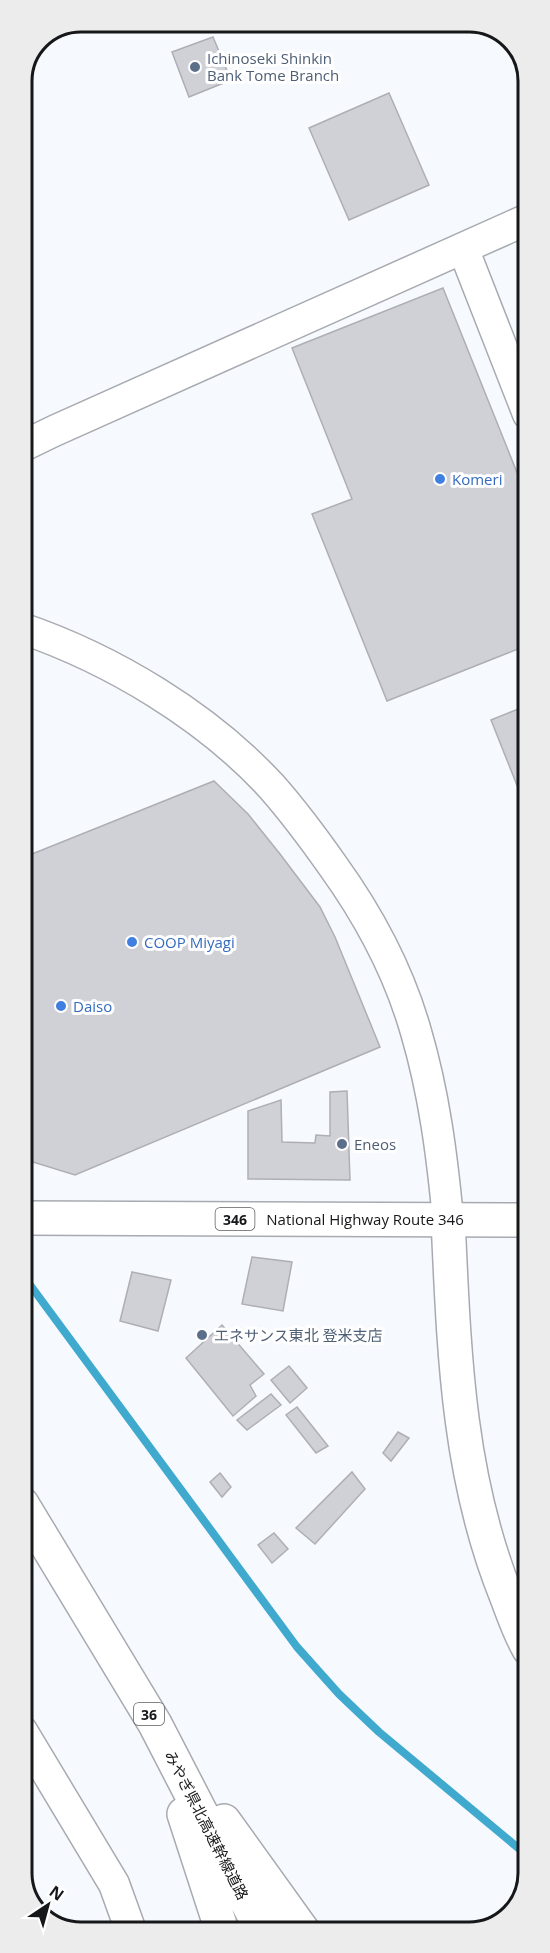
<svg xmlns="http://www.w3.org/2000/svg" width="550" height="1953" font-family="'Open Sans','Noto Sans JP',sans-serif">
	<rect width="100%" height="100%" fill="#f6f9fe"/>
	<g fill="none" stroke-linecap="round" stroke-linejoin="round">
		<path stroke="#40a9ce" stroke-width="8" d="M22 1274 297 1647 339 1694 379 1732 529 1857"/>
	</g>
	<path fill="#d0d0d7" stroke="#aeaeb4" stroke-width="1.5" d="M377 21H398L381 30Z
		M213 37 231 80 189 97 172 52Z
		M389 93 429 185 349 220 309 128Z
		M443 288 528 500V645L387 701 312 514 352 499 292 348Z
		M528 705V813L491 720Z
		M214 781 248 814 280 854 320 907 335 937 380 1047 75 1175 23 1159 22 858Z
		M528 1065V1104L522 1066Z
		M347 1091 350 1180 248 1179V1111L281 1100 282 1142 315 1143 316 1135 330 1136V1092Z
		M252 1257 292 1262 283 1311 242 1304Z
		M132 1272 171 1280 158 1331 120 1321Z
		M222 1325 264 1374 250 1385 256 1396 233 1416 186 1358Z
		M289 1366 307 1388 290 1403 271 1380Z
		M271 1394 281 1405 247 1430 237 1420Z
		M297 1407 328 1446 316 1453 286 1415Z
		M398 1432 409 1438 391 1461 383 1453Z
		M352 1472 365 1489 315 1544 296 1528Z
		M220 1473 231 1487 222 1497 210 1482Z
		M274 1533 288 1549 272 1563 258 1545Z"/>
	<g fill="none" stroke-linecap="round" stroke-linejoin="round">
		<defs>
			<path id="minor" d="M463 248 528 414
				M21 447 54 431 528 219
				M21 628C112 659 207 716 272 787 294 812 314 839 333 866 369 916 399 972 416 1032 434 1093 442 1155 448 1219
				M22 1731 114 1884 131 1931"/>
			<path id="major" d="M448 1219C454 1348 457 1473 506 1595 513 1613 519 1632 529 1649
				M22 1504 155 1724 262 1931
				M184 1814 222 1931
				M224 1821 303 1931"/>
			<path id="highway" d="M22 1218 529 1220"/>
		</defs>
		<use href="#minor" stroke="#a7aab0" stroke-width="33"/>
		<use href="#major" stroke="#a7aab0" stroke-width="36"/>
		<use href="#highway" stroke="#a7aab0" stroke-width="36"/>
		<use href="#minor" stroke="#fff" stroke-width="30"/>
		<use href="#major" stroke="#fff" stroke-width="33"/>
		<use href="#highway" stroke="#fff" stroke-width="33"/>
	</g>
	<g fill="#5c6f8a" stroke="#fff" stroke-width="2">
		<circle cx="195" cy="67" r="6"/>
		<circle cx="342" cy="1144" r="6"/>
		<circle cx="202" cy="1335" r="6"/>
	</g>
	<g fill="#3f7fe0" stroke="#fff" stroke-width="2">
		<circle cx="440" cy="479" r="6"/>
		<circle cx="132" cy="942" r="6"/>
		<circle cx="61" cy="1006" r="6"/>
	</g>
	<g text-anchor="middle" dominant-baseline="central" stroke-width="6" stroke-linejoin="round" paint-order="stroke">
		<g fill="#fff" stroke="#5c5d5e" stroke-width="1.5">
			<rect x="215.5" y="1208" width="39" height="22" rx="4.5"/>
			<rect x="134" y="1703" width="30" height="22" rx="4.5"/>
		</g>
		<g font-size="14" font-weight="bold" fill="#161719">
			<text x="235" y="1219">346</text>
			<text x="149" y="1714">36</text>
		</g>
		<g font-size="15" fill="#4e5e75" stroke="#fff" text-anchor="start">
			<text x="207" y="58">Ichinoseki Shinkin<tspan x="207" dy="17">Bank Tome Branch</tspan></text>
			<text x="354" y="1144">Eneos</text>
			<text x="214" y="1335">エネサンス東北 登米支店</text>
		</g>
		<g font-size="15" fill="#366cbe" stroke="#fff" text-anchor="start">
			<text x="452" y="479">Komeri</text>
			<text x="144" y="942">COOP Miyagi</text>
			<text x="73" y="1006">Daiso</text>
		</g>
		<g font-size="15" fill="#161719" stroke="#fff">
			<text x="365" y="1219">National Highway Route 346</text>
			<text transform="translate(207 1825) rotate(63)">みやぎ県北高速幹線道路</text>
		</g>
	</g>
	<path d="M0 0H550V1953H0ZM81 32H469A49 49 0 0 1 518 81V1873A49 49 0 0 1 469 1922H81A49 49 0 0 1 32 1873V81A49 49 0 0 1 81 32Z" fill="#ececed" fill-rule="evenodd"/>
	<path fill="none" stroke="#161719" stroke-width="3" d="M81 32H469A49 49 0 0 1 518 81V1873A49 49 0 0 1 469 1922H81A49 49 0 0 1 32 1873V81A49 49 0 0 1 81 32Z"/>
	<g transform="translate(48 1905) rotate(36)" stroke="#ffffff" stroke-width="4.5" paint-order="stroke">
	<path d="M0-4.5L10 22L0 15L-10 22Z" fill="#161719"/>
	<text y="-9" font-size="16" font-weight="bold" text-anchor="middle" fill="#161719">N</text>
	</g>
</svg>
